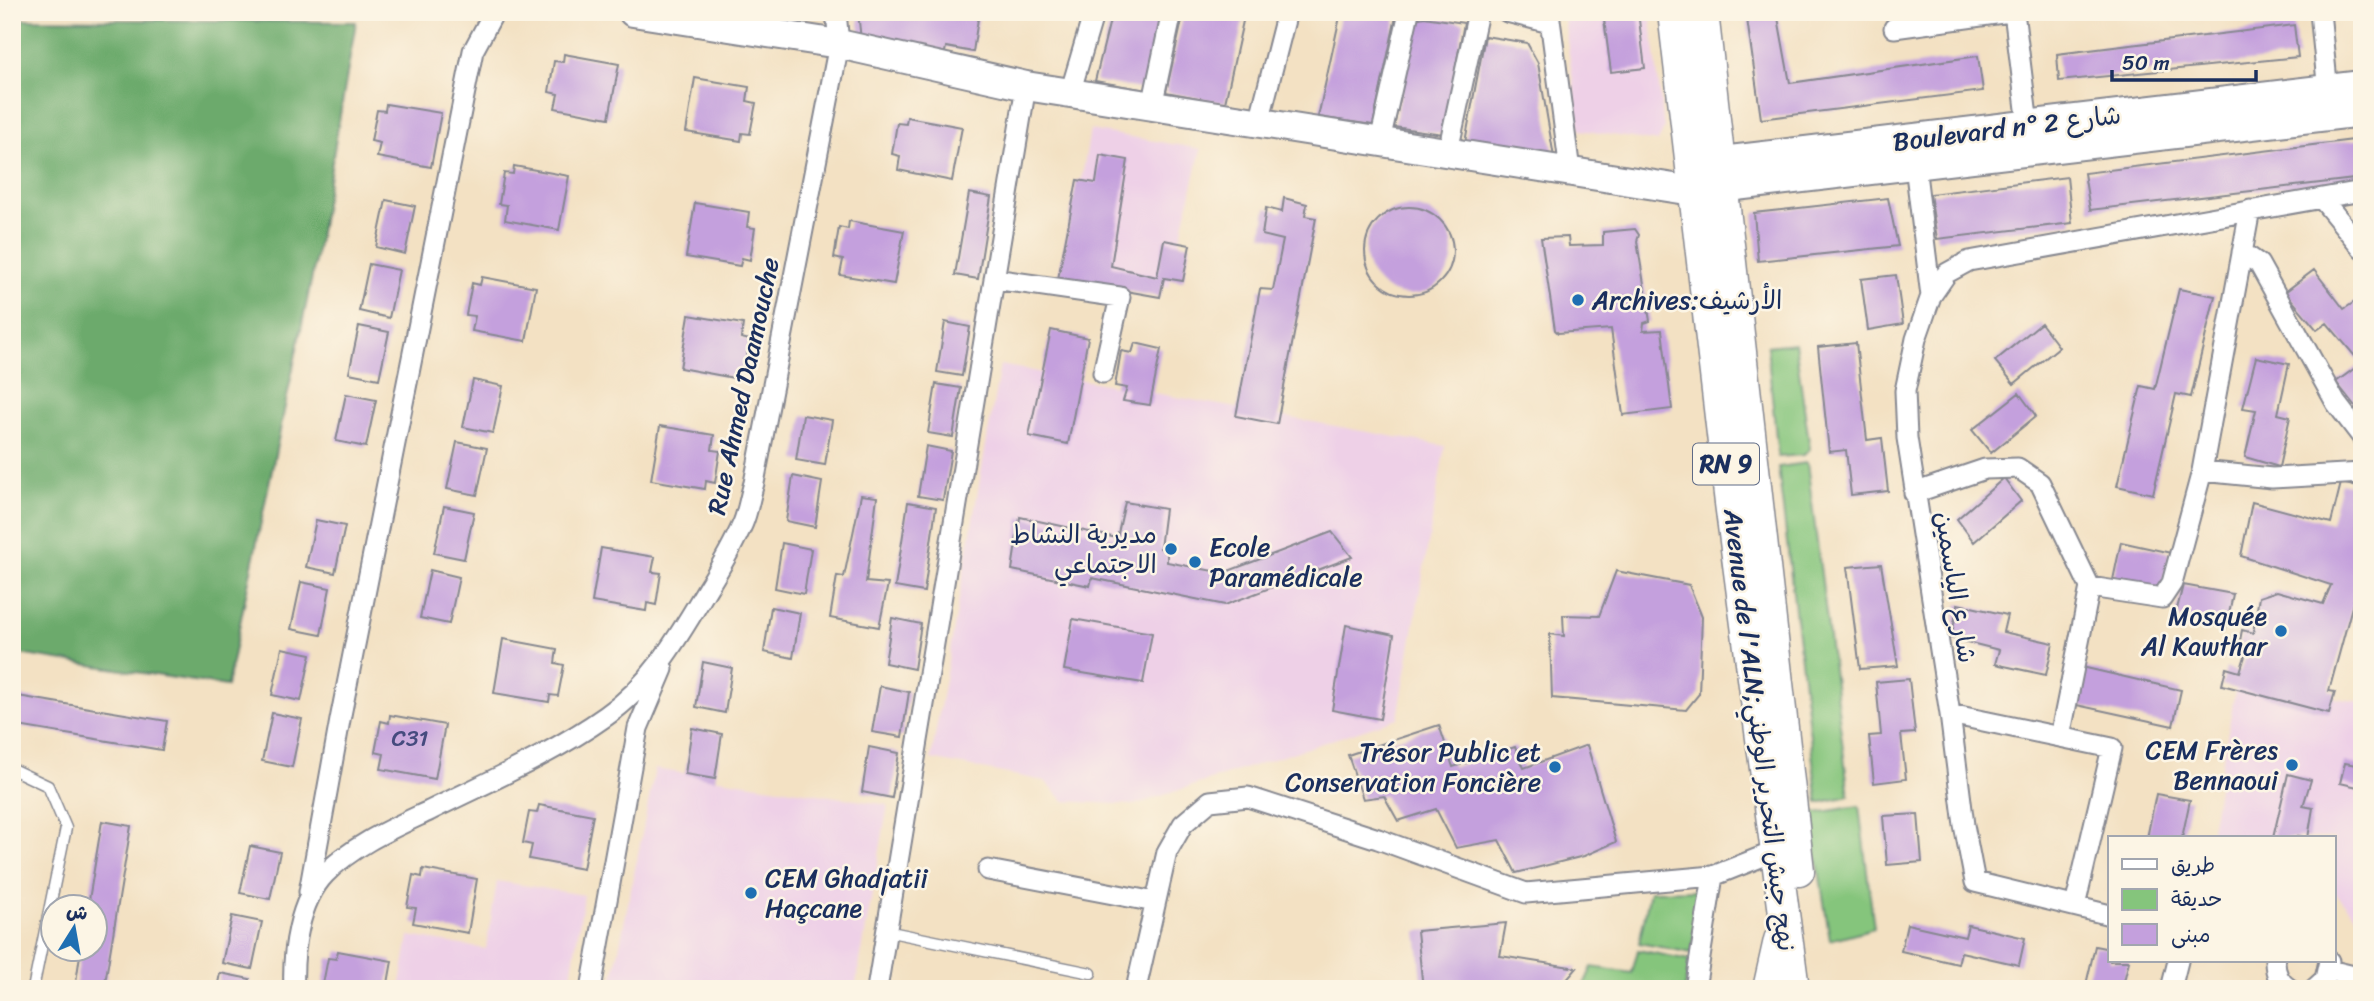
<svg xmlns="http://www.w3.org/2000/svg" width="2374" height="1001" font-family="Sriracha,'Playpen Sans Arabic',sans-serif">
	<rect width="100%" height="100%" fill="#fcf5e5"/>
	<filter id="ink" filterUnits="userSpaceOnUse"><feTurbulence type="fractalNoise" baseFrequency=".0143" numOctaves="2"/><feDisplacementMap in="SourceGraphic" scale="14" xChannelSelector="R" yChannelSelector="G"/><feConvolveMatrix kernelMatrix="1 2 1 2 8 2 1 2 1" color-interpolation-filters="sRGB"/></filter>
	<filter id="wash" filterUnits="userSpaceOnUse"><feTurbulence type="fractalNoise" baseFrequency=".00686" numOctaves="4" result="noise"/><feDisplacementMap in="SourceGraphic" scale="28" xChannelSelector="R" yChannelSelector="G"/><feGaussianBlur stdDeviation="1.57" result="paint"/><feColorMatrix in="noise" values="0 0 0 0 0 0 0 0 0 0 0 0 0 0 0 0 0 1.4 0 .05"/><feComposite in="paint" operator="in"/></filter>
	<g filter="url(#wash)">
		<rect width="100%" height="100%" fill="#f3e1c3"/>
		<path fill="#eed0e7" d="M1563 12H1650L1664 128 1658 142 1580 130Z
			M1090 130 1201 149 1169 287 1067 265Z
			M1000 365 1445 446 1398 718 1134 805 1064 801 1045 781 931 759Z
			M2249 677 2328 697 2362 702V922L2334 891V838H2216L2211 829 2235 691Z
			M655 769 888 805 855 989H611Z
			M497 881 584 895 569 989H400L409 936 486 949Z"/>
		<path fill="#85c57c" stroke="#507a6d" stroke-width="2" d="M1795 343 1810 449 1804 455 1778 457 1767 346Z
			M1807 463 1849 796 1818 803 1778 467Z
			M1859 806 1874 928 1830 940 1810 814Z
			M1698 890 1692 953 1639 943 1650 891Z
			M1638 950 1690 960 1685 989H1582L1592 967 1632 973Z"/>
		<path fill="#6caa6c" stroke="#446c65" stroke-width="2" d="M12 19 356 22 314 267 227 686 12 653Z"/>
		<g id="blocks">
			<path fill="#c4a0dd" d="M774 12H811L780 25Z
				M858 12H894L895 15 915 21 917 12H979L973 52 946 47 943 62 861 40Z
				M1112 12H1164L1146 90 1095 81Z
				M1184 12H1245L1225 103 1166 92Z
				M1341 12H1397L1373 125 1318 117Z
				M1603 12H1638L1645 68 1611 72Z
				M1746 12H1777L1790 83 1978 56 1983 91 1761 119Z
				M1424 17 1464 23 1443 134 1394 127 1416 19Z
				M2294 25 2298 57 2059 81 2057 54Z
				M1485 36 1527 43 1538 63 1554 157 1465 142Z
				M564 54 619 64 609 118 555 108 558 94 549 92 554 61 563 62Z
				M695 78 749 87 747 101 756 103 750 134 742 133 741 141 686 132Z
				M386 104 441 113 431 167 377 157 380 143 371 141 377 110 385 111Z
				M907 117 962 127 952 181 898 170 900 156 892 154 897 123 906 124Z
				M2362 139V178L2090 210 2084 173Z
				M1100 155 1128 160 1111 266 1157 277 1164 240 1190 245 1183 281 1164 278 1160 297 1058 279 1077 180 1096 183Z
				M514 166 569 176 559 230 505 220 507 205 499 204 504 173 513 174Z
				M2067 177 2072 223 1937 239 1930 194Z
				M969 193 991 197 978 279 955 275Z
				M1284 198 1307 204 1305 216 1316 218 1277 424 1236 416 1260 289 1273 290 1283 240 1262 235 1266 208 1282 212Z
				M1888 198 1898 246 1758 261 1754 213Z
				M386 200 415 206 405 254 376 247Z
				M695 203 749 212 747 227 755 228 750 260 742 258 740 266 686 257Z
				M1365 251a44 44 0 1 1 88 0a44 44 0 1 1-88 0Z
				M849 221 904 231 894 284 840 275 843 260 834 258 839 227 848 229Z
				M1635 229 1639 235 1637 241 1650 321 1644 323 1643 331 1662 330 1672 409 1623 415 1611 329 1558 333 1555 330 1541 238 1568 237 1569 246 1603 245V232Z
				M369 264 399 270 389 318 359 311Z
				M2314 270 2344 309 2356 301 2362 309V359L2359 361 2327 323 2317 330 2285 292Z
				M1896 275 1903 324 1868 330 1861 279Z
				M482 277 536 287 526 341 472 331 475 316 466 315 472 283 480 285Z
				M2179 289 2215 296 2191 397 2176 394 2153 494 2117 486 2141 386 2155 389Z
				M689 315 743 324 741 338 750 340 744 371 736 370 734 378 680 368Z
				M945 322 970 327 962 376 937 372Z
				M2041 323 2059 347 2014 384 1995 361Z
				M359 326 389 332 379 379 349 373Z
				M1051 330 1088 338 1068 444 1029 436Z
				M1135 343 1161 349 1150 405 1123 401 1127 388 1115 386 1121 351 1132 353Z
				M1856 343 1867 440 1882 438 1888 491 1851 495 1846 450 1829 452 1818 347Z
				M2256 357 2289 364 2278 414 2290 417 2279 467 2245 457 2256 410 2243 408Z
				M2362 363V415L2336 382Z
				M473 380 503 386 493 433 463 427Z
				M936 384 961 388 953 437 928 433Z
				M2019 393 2036 416 1991 453 1972 430Z
				M346 394 376 400 366 447 336 441Z
				M803 415 832 420 825 465 796 460Z
				M660 426 714 435 712 450 720 451 715 483 706 481 705 489 651 480Z
				M457 442 487 448 477 495 447 489Z
				M926 446 951 451 943 500 918 496Z
				M793 476 822 482 815 527 786 521Z
				M2004 478 2021 501 1974 542 1957 519Z
				M2341 483 2362 488V530L2354 529 2362 531V570L2329 691 2335 692 2329 713 2222 685 2226 668 2240 672 2246 653 2238 651 2242 630 2253 633 2259 597 2277 591 2323 604 2331 585 2241 556 2252 502 2331 523Z
				M861 495 877 497 866 582 888 584 879 627 830 618 837 576 844 577Z
				M908 502 936 507 924 592 895 587Z
				M1125 502 1165 509 1160 548 1167 553V562L1223 573 1332 532 1352 557 1225 605 1092 578 1090 586 1012 570 1020 517 1117 538Z
				M444 506 474 512 464 559 434 553Z
				M316 520 345 526 335 573 306 567Z
				M2121 542 2171 553 2161 589 2113 580Z
				M782 543 811 549 804 594 775 588Z
				M601 548 655 557 652 572 661 573 656 605 647 603 646 611 592 602Z
				M1881 564 1898 666 1860 669 1847 567Z
				M430 570 459 577 449 624 420 618Z
				M1616 571 1689 585 1702 617 1699 694 1686 710 1552 698 1550 634 1564 636 1563 615 1599 616Z
				M301 582 330 588 321 635 291 629Z
				M2183 585 2233 594 2226 628 2175 617Z
				M1958 604 2007 615 2003 632 2053 643 2046 675 1995 664 1999 650 1951 638Z
				M771 607 800 613 793 658 764 652Z
				M892 618 921 624 914 669 885 663Z
				M1073 619 1152 633 1143 683 1064 670Z
				M1346 625 1394 635 1380 719 1332 710Z
				M503 639 557 649 555 663 564 665 558 696 550 695 549 702 494 693Z
				M282 648 311 654 301 701 272 695Z
				M703 662 732 668 725 713 696 707Z
				M2082 667 2181 690 2173 726 2072 704Z
				M1909 679 1915 733 1901 734 1906 779 1874 783 1869 736 1881 735 1876 682Z
				M880 686 909 692 902 737 872 732Z
				M12 695 167 721 162 750 12 725Z
				M272 713 302 719 292 767 262 761Z
				M390 715 445 725 435 779 381 769 384 754 375 752 381 721 389 723Z
				M1439 725 1453 767 1515 747 1524 768 1587 745 1616 842 1584 856 1516 873 1499 840 1456 848 1436 809 1398 821 1384 796 1363 799 1348 755Z
				M692 728 722 734 715 779 685 774Z
				M869 747 899 753 892 798 862 792Z
				M2345 763 2362 766V788L2340 783Z
				M2288 774 2311 780 2303 806 2313 808 2308 838 2298 836 2297 838H2273Z
				M2156 794 2190 800 2182 838H2147Z
				M539 805 593 815 583 869 529 859 532 845 523 843 529 812 537 813Z
				M1918 814 1922 862 1887 865 1883 816Z
				M102 821 131 826 104 989H75L81 948H94V906H88Z
				M250 846 280 852 270 899 240 893Z
				M423 869 477 879 468 933 413 923 416 908 407 907 413 875 422 877Z
				M232 916 262 922 252 969 222 963Z
				M1506 923 1500 956 1577 968 1559 989H1423L1417 931Z
				M1907 924 1965 937 1968 925 2025 938 2019 965 1961 952 1958 964 1901 951Z
				M2095 946 2110 949V961H2129L2122 989H2085Z
				M338 951 392 961 387 989H322L328 958 336 959Z
				M220 973 250 979 248 989H217Z"/>
		</g>
	</g>
	<g filter="url(#ink)">
		<use href="#blocks" fill-opacity="0" stroke="#878890" stroke-width="2"/>
		<g fill="none" stroke-linecap="round" stroke-linejoin="round">
			<defs>
				<path id="lane" d="M12 769 48 786 66 828 33 989
					M886 931 1091 973"/>
				<path id="street" d="M1507 12 1550 23
					M1549 12 1570 171
					M2014 12 2028 125
					M2320 12 2329 102
					M1894 28 2010 12
					M1070 93 1094 12
					M1152 106 1172 12
					M1259 122 1287 12
					M1380 141 1409 12
					M1448 151 1478 12
					M1915 165 1931 296 1916 339 1905 391 1907 438 1950 714 1964 825 1975 882 2110 915
					M2322 199 2362 248
					M2242 252 2259 264 2336 403 2362 437
					M994 279 1120 297 1103 373
					M1931 296 1947 273 1969 261 2362 191
					M2202 471 2272 478 2362 473
					M1914 493 1985 469 2018 468 2040 483 2090 587
					M1950 714 2060 737 2090 587 2162 598 2172 583 2202 471 2250 210
					M2060 737 2112 748 2075 906
					M988 870 1155 902
					M309 892 340 720 473 51 494 12
					M2275 961C2275 973 2279 983 2290 989
					M2329 970 2362 978
					M294 989C292 952 299 901 325 874 353 845 393 828 429 811 489 781 551 755 606 716 652 684 679 636 707 589 720 568 733 546 743 523 748 511 750 496 754 483L839 44 836 12
					M591 989 638 728 663 669
					M877 989 1026 86
					M1136 989 1167 852 1183 824 1210 801 1248 797 1378 839 1526 893 1713 876 1776 851
					M1695 989 1713 876
					M2171 989 2178 961
					M2314 989 2325 979 2329 961"/>
				<path id="secondary" d="M633 12 839 44 1026 86 1693 191 2362 112
					M1696 164 2362 85"/>
				<path id="primary" d="M1673 12 1730 503 1794 989
					M1703 12 1799 871
					M1768 989 1779 940"/>
			</defs>
			<use href="#lane" stroke="#878890" stroke-width="13"/>
			<use href="#street" stroke="#878890" stroke-width="23"/>
			<use href="#secondary" stroke="#878890" stroke-width="32"/>
			<use href="#primary" stroke="#878890" stroke-width="33"/>
			<use href="#lane" stroke="#fff" stroke-width="10"/>
			<use href="#street" stroke="#fff" stroke-width="19"/>
			<use href="#secondary" stroke="#fff" stroke-width="28"/>
			<use href="#primary" stroke="#fff" stroke-width="30"/>
		</g>
	</g>
	<g fill="#1f6fb2" stroke="#fcf5e5" stroke-width="2.5">
		<circle cx="1578" cy="300" r="7"/>
		<circle cx="1171" cy="549" r="7"/>
		<circle cx="1195" cy="562" r="7"/>
		<circle cx="2281" cy="631" r="7"/>
		<circle cx="2292" cy="765" r="7"/>
		<circle cx="1555" cy="767" r="7"/>
		<circle cx="751" cy="893" r="7"/>
	</g>
	<g text-anchor="middle" dominant-baseline="central" stroke-width="5" stroke-linejoin="round" paint-order="stroke">
		<g font-size="23" fill="#454b7e">
			<text x="410" y="738">C31</text>
		</g>
		<rect fill="#fcf5e5" stroke="#5e6a86" stroke-width="2" x="1693" y="443.5" width="66" height="41" rx="5"/>
		<g font-size="24" font-weight="bold" fill="#1b2f5e">
			<text x="1726" y="464">RN 9</text>
		</g>
		<g font-size="26" fill="#1b2f5e" stroke="#fcf5e5">
			<text transform="translate(2007 128) rotate(-7)">Boulevard n° شارع 2</text>
			<text transform="translate(743 386) rotate(-78)">Rue Ahmed Daamouche</text>
			<text transform="translate(1956 587) rotate(81)">شارع الياسمين</text>
			<text transform="translate(1760 730) rotate(83)">Avenue de l'ALN;نهج جيش التحرير الوطني</text>
		</g>
		<g font-size="26" fill="#1b2f5e" stroke="#fcf5e5" text-anchor="end">
			<text x="1592" y="300" text-anchor="start">Archives:الأرشيف</text>
			<text x="1157" y="534">مديرية النشاط<tspan x="1157" dy="30">الاجتماعي</tspan></text>
			<text x="1209" y="547" text-anchor="start">Ecole<tspan x="1209" dy="30">Paramédicale</tspan></text>
			<text x="2267" y="616">Mosquée<tspan x="2267" dy="30">Al Kawthar</tspan></text>
			<text x="2278" y="750">CEM Frères<tspan x="2278" dy="30">Bennaoui</tspan></text>
			<text x="1541" y="752">Trésor Public et<tspan x="1541" dy="30">Conservation Foncière</tspan></text>
			<text x="765" y="878" text-anchor="start">CEM Ghadjatii<tspan x="765" dy="30">Haçcane</tspan></text>
		</g>
	</g>
	<rect width="2374" height="1001" fill="none" stroke="#fcf5e5" stroke-width="42"/>
	<rect x="2108" y="836" width="228" height="126" fill="#fcf5e5" stroke="#a2a6af" stroke-width="2"/>
	<rect x="2122" y="859" width="35" height="10" fill="#ffffff" stroke="#a2a6af" stroke-width="2"/>
	<text x="2171" y="872" font-size="21" fill="#1b2f5e">طريق</text>
	<rect x="2122" y="889" width="35" height="21" fill="#85c57c" stroke="#a2a6af" stroke-width="2"/>
	<text x="2171" y="906" font-size="21" fill="#1b2f5e">حديقة</text>
	<rect x="2122" y="924" width="35" height="21" fill="#c4a0dd" stroke="#a2a6af" stroke-width="2"/>
	<text x="2171" y="942" font-size="21" fill="#1b2f5e">مبنى</text>
	<g transform="translate(74 928) rotate(11)"><circle r="33" fill="#fcf5e5" stroke="#a2a6af" stroke-width="2"/>
	<path d="M0-5L12 26L0 18L-12 26Z" fill="#1f6fb2"/>
	<text y="-10" font-size="19" font-weight="bold" text-anchor="middle" fill="#1b2f5e">ش</text>
	</g>
	<path d="M2112 70v10h144v-10" fill="none" stroke="#1b2f5e" stroke-width="3.5"/>
	<text x="2122" y="70" font-size="21" fill="#1b2f5e" stroke="#fcf5e5" stroke-width="5" paint-order="stroke">50 m</text>
</svg>
